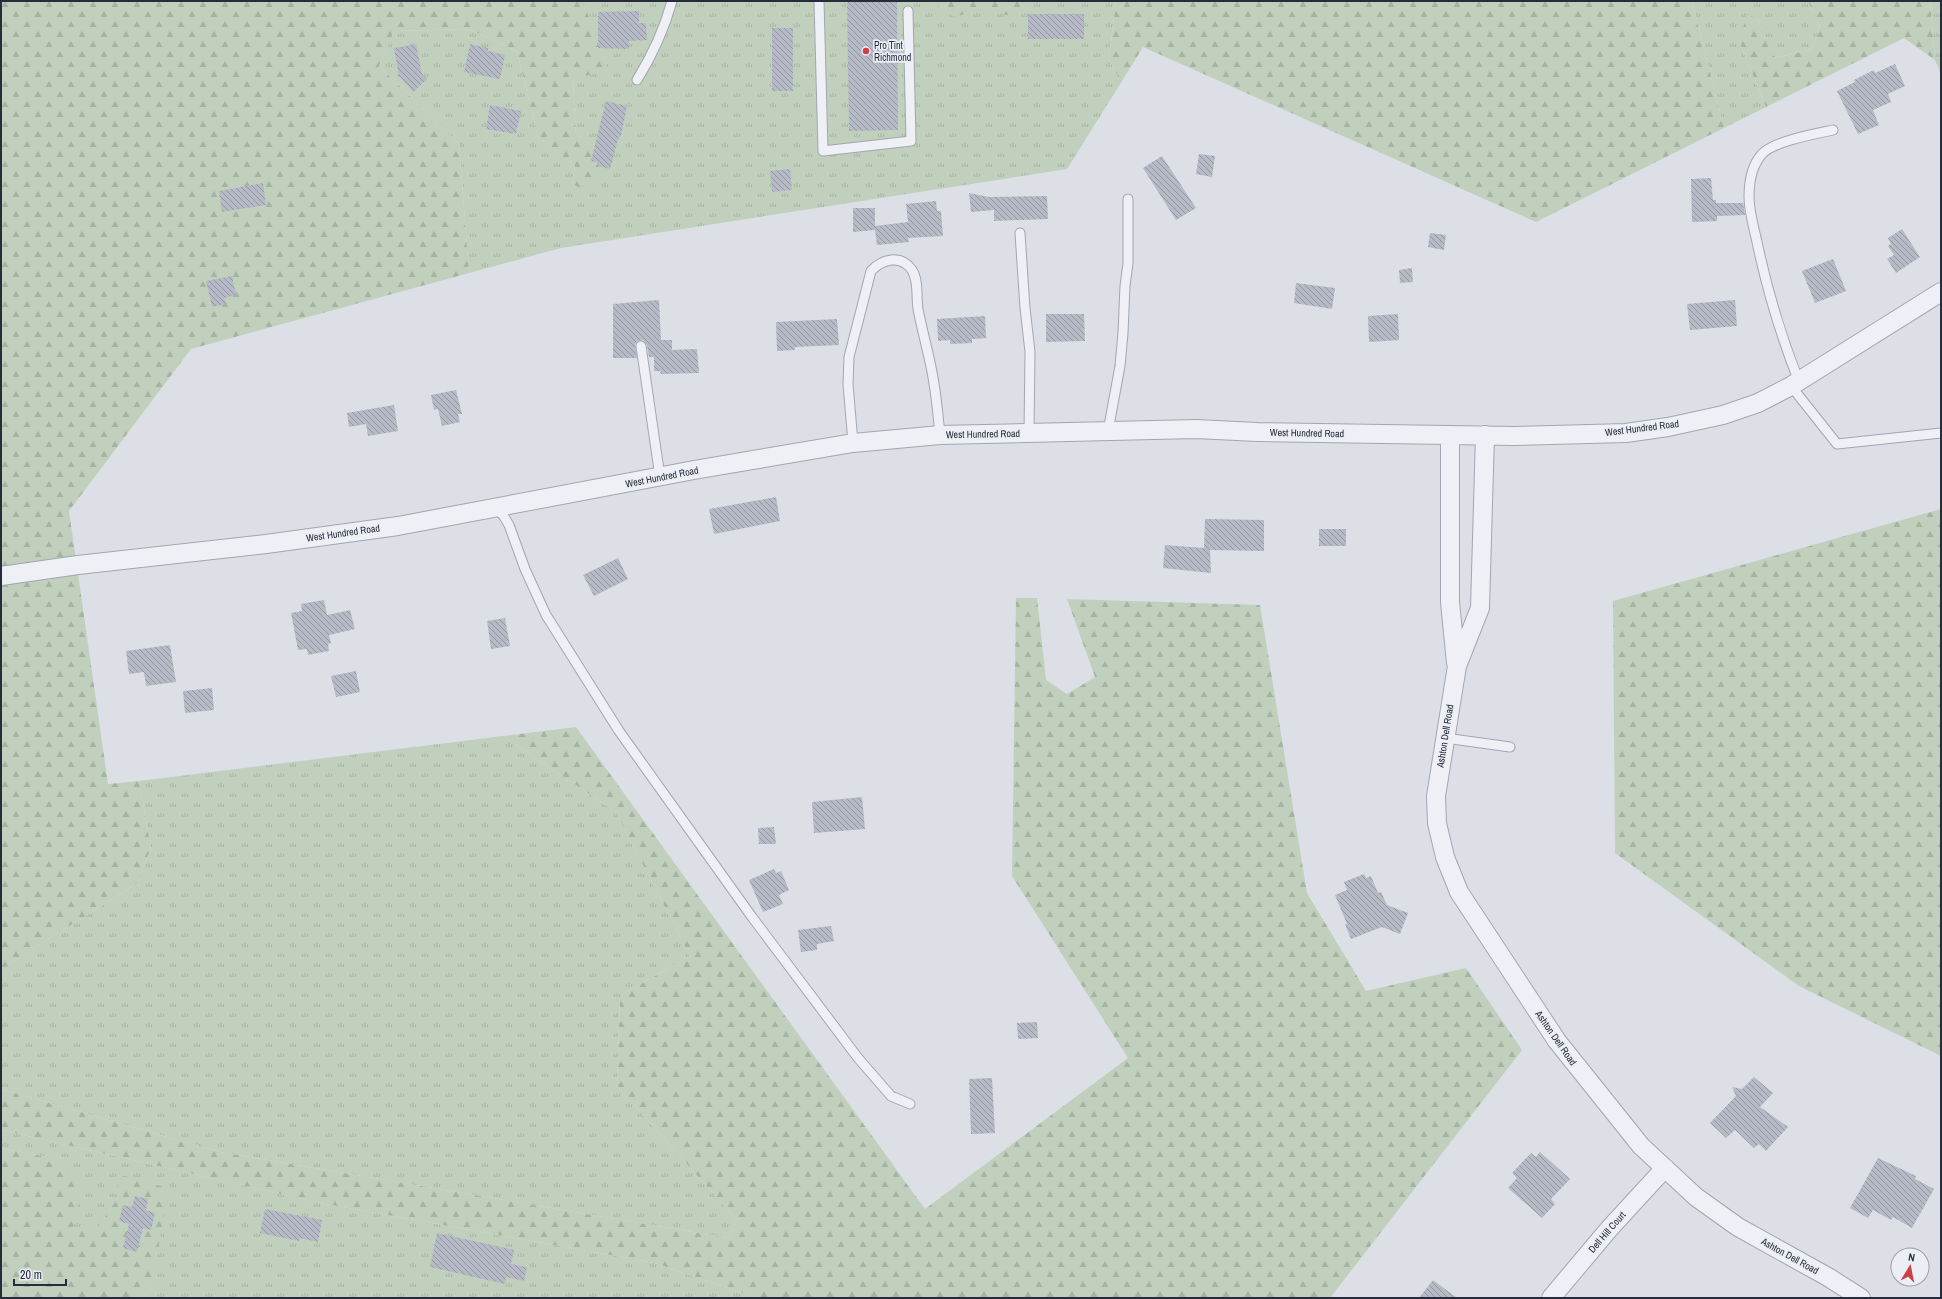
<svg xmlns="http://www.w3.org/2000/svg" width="1942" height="1299" font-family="'Archivo Narrow',sans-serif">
	<defs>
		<pattern id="grass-tufts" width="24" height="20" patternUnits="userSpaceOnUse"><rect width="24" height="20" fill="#c0d0bd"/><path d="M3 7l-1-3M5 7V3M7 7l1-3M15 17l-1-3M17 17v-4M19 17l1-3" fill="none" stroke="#a5b3a3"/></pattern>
		<pattern id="forest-firs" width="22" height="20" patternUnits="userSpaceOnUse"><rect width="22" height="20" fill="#c0d0bd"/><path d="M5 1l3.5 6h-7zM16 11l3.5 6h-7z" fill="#a5b3a3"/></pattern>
		<pattern id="building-back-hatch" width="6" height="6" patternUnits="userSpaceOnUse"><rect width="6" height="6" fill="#b6bac6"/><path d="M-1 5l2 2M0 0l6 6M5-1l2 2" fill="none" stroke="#9497a2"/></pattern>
	</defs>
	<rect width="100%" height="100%" fill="#dcdfe6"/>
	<path fill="url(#grass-tufts)" d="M576 1H1116L1109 59 1116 73 1124 78 1067 169 561 248 469 273 459 144 379 66 394 31 469 29 517 51 538 137 575 166 572 184 591 145 576 135 573 78 608 70 585 7Z
		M1692 1H1808L1820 27 1812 49 1774 58 1757 18 1739 41 1766 107 1724 128Z
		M1930 1H1941V74L1935 60Z
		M503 736 616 812 690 956 620 996 617 1086 737 1220 728 1238 220 1152 1 1089V969L136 884 151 848 139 781Z
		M1 1130 320 1203 655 1263 757 1298H141L152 1287 118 1197 94 1235 73 1228 46 1157 1 1148Z"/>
	<path fill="url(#forest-firs)" d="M1 1H576L585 6 608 70 573 79 576 135 591 145 601 176 581 188 572 184 575 166 538 137 517 51 469 29 394 31 379 66 459 144 469 273 191 349 69 511 108 784 139 781 151 848 136 884 1 969Z
		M935 1H1025V9L1015 17 983 9 954 17 941 9Z
		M1116 1H1692L1724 128 1536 222 1143 47 1124 78 1116 73 1109 59Z
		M1808 1H1930L1935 60 1904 38 1766 107 1739 41 1747 15 1757 18 1775 58 1812 49 1820 27Z
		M1941 509V1056L1799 986 1615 853 1613 601Z
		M1016 598H1037L1046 680 1067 694 1095 677 1067 599 1260 605 1307 893 1366 991 1466 968 1522 1050 1330 1298H757L655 1263 320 1203 1 1130V1089L220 1152 728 1238 737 1220 617 1086 620 996 690 956 616 812 503 736 576 727 925 1209 1128 1058 1012 876Z
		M1 1148 46 1157 81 1185 73 1228 94 1234 118 1197 117 1174 168 1188 152 1287 141 1298H1Z"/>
	<path fill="url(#building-back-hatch)" d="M847 1H897L898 130 849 131Z
		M639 11V23H646L647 40 629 41V49L598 48V12Z
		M1028 14H1084V39H1028Z
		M772 28H793V91H772Z
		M416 44 422 74 427 79 413 92 399 76 394 48Z
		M470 44 488 48V51L505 55 500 79 464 72Z
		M1895 64 1905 86 1888 94 1891 102 1873 110 1879 125 1858 134 1837 91 1855 82 1854 80 1874 70 1875 73Z
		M606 101 627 106 621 136H619L610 169 597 166V162L591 161Z
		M490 105 521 111 516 134 486 129Z
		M1199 154 1215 156 1212 177 1196 174Z
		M1162 156 1196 208 1176 220 1143 168Z
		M790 169 792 190 772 192 770 171Z
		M1711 178 1713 200H1716V203H1743L1745 215 1717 216V221L1692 222 1691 179Z
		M263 183 266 205 222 212 219 191Z
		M969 193 989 197 1047 196 1048 219 994 221V210L971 212Z
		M936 201 937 211H941L943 236 908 238 909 242 877 245 875 230 853 232V208H875V226L908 222 906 204Z
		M1902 229 1920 257 1896 273 1887 259 1894 255 1888 246 1891 244 1888 238Z
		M1430 233 1446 235 1444 250 1428 247Z
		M1833 259 1846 291 1815 303 1802 271Z
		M1412 268 1413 282 1400 283 1399 270Z
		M232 276 236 295 224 298 226 304 212 307 206 281Z
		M1296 283 1335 288 1332 309 1294 303Z
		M659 300 661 340H672V350L697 349 699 373 661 374 660 371H654V357H649L647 345 643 340 638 341 635 344 637 358H613V304Z
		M1735 300 1737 326 1690 330 1687 304Z
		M1046 314H1084L1085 341 1046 342Z
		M1398 314 1399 340 1369 342 1368 316Z
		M985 316 986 338 972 339V343L950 344V340L938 341 937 319Z
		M837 319 839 345 795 347V350L777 351 776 322Z
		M456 390 462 414H458L460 422 442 426 438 409 434 410 431 395Z
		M394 405 398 431 368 436 366 424 349 427 347 413Z
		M776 497 780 521 714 534 709 509Z
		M1205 519 1264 520V551L1210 550 1211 573 1163 568 1165 545 1204 548Z
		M1319 529H1346V546H1319Z
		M618 558 628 579 594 596 583 575Z
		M324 600 327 615 350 610 355 629 329 635 331 643 328 644 329 651 308 655 307 649 298 650 291 613 302 611 301 604Z
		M505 618 510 646 491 649 487 621Z
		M170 645 176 682 146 686 144 672 129 674 126 651Z
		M356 671 360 692 336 697 331 676Z
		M212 688 214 710 185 713 183 691Z
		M862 797 865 829 814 833 812 802Z
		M774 827 776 844H759L758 828Z
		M774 869 776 873 781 871 789 890 779 895 783 904 763 912 749 880Z
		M1364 874 1366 878 1371 876 1378 893 1381 892 1387 905 1408 913 1400 934 1382 927 1351 939 1345 924H1347L1335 895 1347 890 1344 882Z
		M831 926 834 941 817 944V950L801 952 798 930Z
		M1037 1022 1038 1038 1018 1039 1017 1023Z
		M1754 1077 1773 1093 1760 1107 1788 1127 1766 1151 1759 1144 1754 1148 1735 1130 1726 1138 1710 1123 1736 1096 1732 1087 1742 1089Z
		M992 1078 995 1133 971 1134 969 1079Z
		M1540 1152 1570 1179 1551 1199 1555 1204 1542 1218 1508 1188 1517 1178 1512 1173 1531 1153 1536 1157Z
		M1878 1158 1916 1176 1915 1179 1934 1189 1912 1228 1893 1217 1891 1220 1873 1210 1868 1218 1850 1208Z
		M135 1196 148 1199 146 1210 155 1213 151 1230 143 1228 137 1252 123 1248 129 1224 119 1221 123 1205 132 1207Z
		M265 1209 322 1220 318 1242 300 1238 299 1241 260 1233Z
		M437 1233 514 1250 511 1264 527 1267 524 1281 506 1277 505 1284 430 1267Z
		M1433 1280 1457 1298H1419Z"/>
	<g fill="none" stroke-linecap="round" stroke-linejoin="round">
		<defs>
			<path id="service" d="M819 1 823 151 911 141 908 11
				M637 80C653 54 664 30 672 1
				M1020 233 1025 308 1030 352 1029 433
				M641 346 660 477
				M1799 382C1781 336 1767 290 1757 242 1754 228 1749 212 1749 197 1749 183 1752 165 1762 154 1774 141 1815 134 1833 130
				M1791 386 1837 444 1941 433
				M1108 431 1120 366 1123 333 1125 286 1128 263V199
				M853 443 848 384 849 357 871 271C882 259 901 254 912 270 919 281 916 297 918 309 922 330 928 351 932 372 936 392 938 414 940 435
				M495 509 503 515 509 525 525 569 546 615 619 731 752 917 858 1058 891 1096 910 1104
				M1445 738 1510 747"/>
			<path id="minor" d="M1450 435V602L1456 663
				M1485 435 1480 608 1457 666 1436 796 1437 823 1445 857 1459 892 1557 1041 1641 1146 1696 1197 1738 1227 1828 1277 1861 1298
				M1 576 78 565 266 544 398 526 694 470 853 443 940 435 1196 429 1257 432 1513 436 1626 433 1668 427 1723 415 1758 403 1791 386 1941 292
				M1551 1298 1609 1229 1665 1168"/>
		</defs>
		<use href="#service" stroke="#a2a6b0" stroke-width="11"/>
		<use href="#minor" stroke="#a2a6b0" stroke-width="20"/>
		<use href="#service" stroke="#eef0f5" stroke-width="9"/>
		<use href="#minor" stroke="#eef0f5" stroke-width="18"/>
	</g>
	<circle fill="#cd3f46" stroke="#ebeef4" stroke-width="1.5" cx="866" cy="51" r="4"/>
	<g text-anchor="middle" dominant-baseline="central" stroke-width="3.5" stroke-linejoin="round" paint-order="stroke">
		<g font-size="10" fill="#262c3c" stroke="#ebeef4" text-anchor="start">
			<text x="874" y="45">Pro Tint<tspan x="874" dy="12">Richmond</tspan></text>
		</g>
		<g font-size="10" fill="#262c3c" stroke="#ebeef4">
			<text transform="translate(1642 428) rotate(-7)">West Hundred Road</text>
			<text transform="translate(1307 433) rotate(1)">West Hundred Road</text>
			<text transform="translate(983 434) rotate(-1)">West Hundred Road</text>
			<text transform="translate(662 477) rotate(-11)">West Hundred Road</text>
			<text transform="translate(343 533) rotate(-8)">West Hundred Road</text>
			<text transform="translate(1445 736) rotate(-81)">Ashton Dell Road</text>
			<text transform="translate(1556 1038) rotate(55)">Ashton Dell Road</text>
			<text transform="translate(1607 1232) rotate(-49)">Dell Hill Court</text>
			<text transform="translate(1790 1256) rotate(29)">Ashton Dell Road</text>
		</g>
	</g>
	<rect width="1942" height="1299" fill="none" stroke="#262c3c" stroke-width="4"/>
	<g transform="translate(1910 1267) rotate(10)"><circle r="19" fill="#ebeef4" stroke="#9ca0aa"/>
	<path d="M0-3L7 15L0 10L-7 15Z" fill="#cd3f46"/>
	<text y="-6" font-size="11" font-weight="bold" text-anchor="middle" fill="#262c3c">N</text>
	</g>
	<path d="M14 1279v6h52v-6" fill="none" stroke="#262c3c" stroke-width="2"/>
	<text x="20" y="1279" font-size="12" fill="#262c3c" stroke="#ebeef4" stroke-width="3" paint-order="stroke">20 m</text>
</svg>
